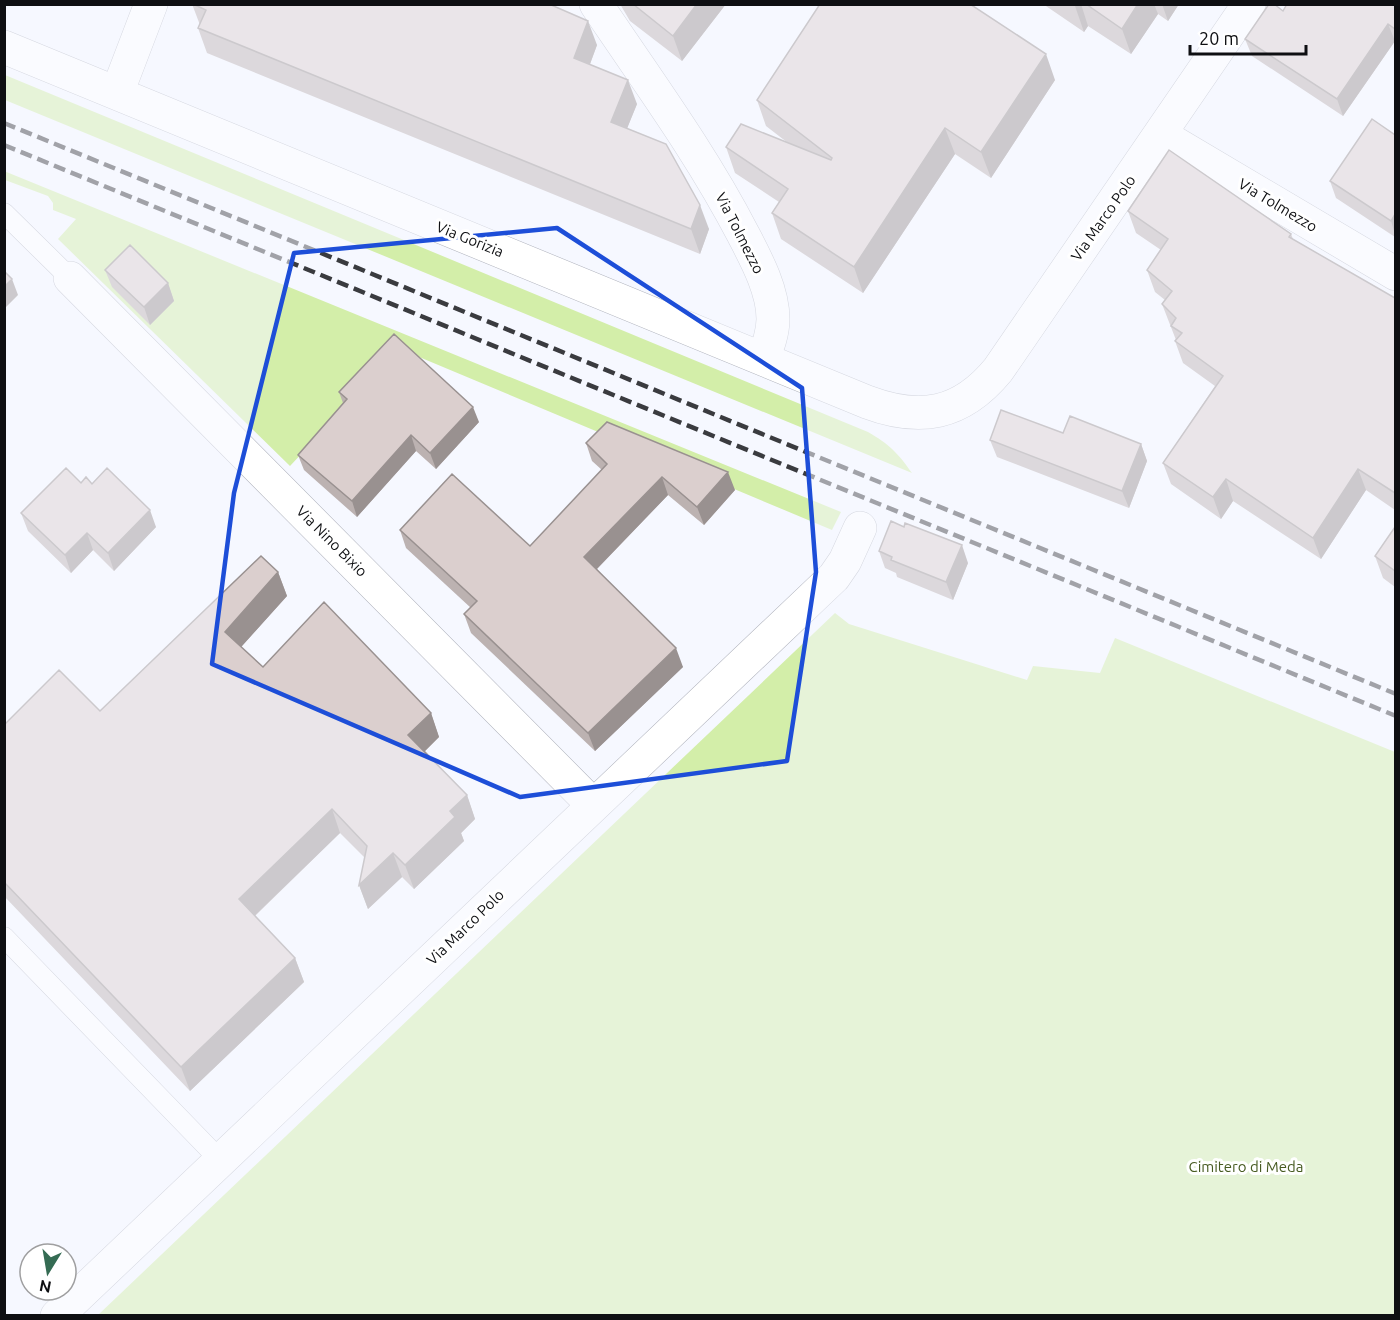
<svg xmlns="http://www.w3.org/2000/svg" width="1400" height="1320" font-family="Ubuntu,sans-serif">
	<rect width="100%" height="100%" fill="#f6f8ff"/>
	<path fill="#d3eea9" d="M5 75 868 432C889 444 898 453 912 473L5 100Z
		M4 171 841 512 832 530 400 349 290 466 58 239 76 219 53 210V203L48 196 5 180Z
		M835 613 849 624 1027 680 1033 666 1100 673 1115 638 1395 752V1315H98Z"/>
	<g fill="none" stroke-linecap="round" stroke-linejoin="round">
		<defs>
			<path id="service" d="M4 213 70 278
				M4 937 220 1160"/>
			<path id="minor" d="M596 4C647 80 701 153 743 234 756 259 773 290 773 319 773 333 768 346 763 359
				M4 47 867 402C920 422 961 415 998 370L1249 4
				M117 93 151 4
				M1161 135 1396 274
				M70 278 593 805
				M57 1316 834 577 845 561 860 528"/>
		</defs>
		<use href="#service" stroke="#afb2bc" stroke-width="21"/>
		<use href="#minor" stroke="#afb2bc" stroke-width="34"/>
		<use href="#service" stroke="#fff" stroke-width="20"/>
		<use href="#minor" stroke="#fff" stroke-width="33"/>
		<path stroke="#3a3b3f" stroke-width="4.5" stroke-dasharray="12 6" stroke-linecap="butt" d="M4 123 1396 694
			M4 145 1396 716"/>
	</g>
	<path fill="#bcb2b1" d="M192 4H550L597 45 590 64 637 104 627 128 709 229 700 254 207 53 198 28 200 25Z
		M620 4H726L682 61 630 21Z
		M1043 4H1179L1168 21 1158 14 1131 54 1088 26 1084 32Z
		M1395 4V42V41L1343 116 1252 56 1245 39 1283 11Z
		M1055 80 991 178 955 154 863 293 781 239 772 213 779 202 735 173 726 147 788 143 766 126 757 100Z
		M1395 135V237L1336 198 1330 181Z
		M1128 211 1291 234 1293 239 1395 298V510L1366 490 1321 559 1233 501 1221 519 1171 484 1163 463 1215 386 1183 363 1175 341 1176 340 1162 304 1165 300 1155 292 1147 270 1161 250 1136 233Z
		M105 270 168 283 174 301 150 325 112 287Z
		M339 392 479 422 436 469 416 451 357 517 304 470 298 455 343 403Z
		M1063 433 1141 444 1147 461 1129 508 997 457 990 440Z
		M586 443 735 490 704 525 668 495 597 569 683 667 595 751 471 633 464 614 471 608 406 548 400 530 530 546 602 470 592 461Z
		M81 483 92 484 156 527 114 571 93 550 71 573 28 531 21 513Z
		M1395 527V587L1383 578 1375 556Z
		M879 551 968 563 953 600 897 577 896 573 885 568Z
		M278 572 287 596 241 647 263 667 431 713 439 737 425 751 467 795 475 819 461 833 464 841 414 889 402 877 368 909 359 885 365 858 340 833 255 916 295 958 304 982 190 1091 4 896V725L100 711Z"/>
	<path fill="#999190" d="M697 4H726L682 61 673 36Z
		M1076 4H1081L1088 26 1084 32 1075 6Z
		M1138 4H1154L1158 14 1131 54 1122 29Z
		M1162 4H1179L1168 21Z
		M588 21 597 45 583 83 574 58Z
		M1388 24 1395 41 1343 116 1337 99Z
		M1046 54 1055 80 991 178 981 152Z
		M628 80 637 104 620 146 611 122Z
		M945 128 955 154 863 293 854 267Z
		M700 205 709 229 700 254 691 229Z
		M1395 214V234L1391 221Z
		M12 279 18 295 4 309V287Z
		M168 283 174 301 150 325 144 307Z
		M473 407 479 422 436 469 430 453Z
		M411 435 416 451 357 517 352 501Z
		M1141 444 1147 461 1129 508 1122 491Z
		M1358 469 1366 490 1321 559 1313 538Z
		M728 472 735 490 704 525 697 507Z
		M662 477 668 495 591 575 584 557Z
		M1226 479 1233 501 1221 519 1213 497Z
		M150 510 156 527 114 571 108 553Z
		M87 533 93 550 71 573 65 555Z
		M962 545 968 563 953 600 946 582Z
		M278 572 287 596 233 656 225 632Z
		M676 648 683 667 595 751 588 733Z
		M431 713 439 737 417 759 408 735Z
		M467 795 475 819 461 833 464 841 414 889 405 865 450 811Z
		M332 809 340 833 247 923 239 899Z
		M393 853 402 877 368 909 359 885Z
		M295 958 304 982 190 1091 181 1067Z"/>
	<path fill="#dbcfce" stroke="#999190" stroke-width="1.5" d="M193 4H549L588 21 574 58 628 80 611 122 666 144 700 205 691 229 198 28 206 10Z
		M633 4H697L673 36Z
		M820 4H970L1046 54 981 152 945 128 854 267 772 213 788 189 726 147 741 124 831 160 832 158 757 100Z
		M1086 4H1138L1122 29Z
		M1269 4H1274L1283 11 1287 4H1395V29L1388 24 1337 99 1245 39Z
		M1372 119 1395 135V214L1391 221 1330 181Z
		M1169 150 1291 234 1289 237 1395 298V493L1358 469 1313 538 1226 479 1213 497 1163 463 1223 376 1175 341 1182 333 1171 326 1176 318 1162 304 1172 291 1147 270 1168 239 1128 211Z
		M130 245 168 283 144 307 105 270Z
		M4 271 12 279 4 287Z
		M394 334 473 407 430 453 411 435 352 501 298 455 347 399 339 392Z
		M1001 410 1063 433 1070 416 1141 444 1122 491 990 440Z
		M607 422 728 472 697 507 662 477 584 557 676 648 588 733 464 614 477 601 400 530 452 474 530 546 607 464 586 443Z
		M66 468 81 483 86 477 92 484 107 468 150 510 108 553 87 533 65 555 21 513Z
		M891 521 904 527 905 523 962 545 946 582 891 560 892 557 879 551Z
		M1395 527V571L1375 556Z
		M261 556 278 572 225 632 263 667 324 602 431 713 408 735 467 795 450 811 455 817 405 865 393 853 359 885 367 846 332 809 239 899 295 958 181 1067 4 882V725L59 670 100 711Z"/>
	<path d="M0 0H1400V1320H0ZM557 228 802 388 816 572 787 761 520 797 212 664 234 493 294 253Z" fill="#f6f8ff" fill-opacity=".55" fill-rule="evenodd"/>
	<path fill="none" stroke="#1d4ed8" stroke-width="4.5" stroke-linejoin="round" d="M557 228 802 388 816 572 787 761 520 797 212 664 234 493 294 253Z"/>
	<g text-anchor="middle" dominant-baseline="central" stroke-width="6" stroke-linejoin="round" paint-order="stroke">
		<g font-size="15" fill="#0e0f12" stroke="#fff">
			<text transform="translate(1278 205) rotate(31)">Via Tolmezzo</text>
			<text transform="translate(1103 218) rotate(-55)">Via Marco Polo</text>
			<text transform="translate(740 233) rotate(63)">Via Tolmezzo</text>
			<text transform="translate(470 239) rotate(22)">Via Gorizia</text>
			<text transform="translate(332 541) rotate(45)">Via Nino Bixio</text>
			<text transform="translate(465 927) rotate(-44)">Via Marco Polo</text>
		</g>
		<g font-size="15" fill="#475b21" stroke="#fff">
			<text x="1246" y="1166">Cimitero di Meda</text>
		</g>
	</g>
	<rect width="1400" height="1320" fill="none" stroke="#0e0f12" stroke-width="12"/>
	<g transform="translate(48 1272) rotate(191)"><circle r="28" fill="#ffffff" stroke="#9f9fa0" stroke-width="1.5"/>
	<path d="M0-4.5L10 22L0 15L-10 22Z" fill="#346b53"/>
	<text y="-9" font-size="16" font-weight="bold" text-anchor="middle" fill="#0e0f12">N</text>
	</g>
	<path d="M1190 45v9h116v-9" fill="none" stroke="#0e0f12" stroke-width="3"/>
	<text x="1199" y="45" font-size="18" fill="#0e0f12" stroke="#ffffff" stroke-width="4.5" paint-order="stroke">20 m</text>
</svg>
